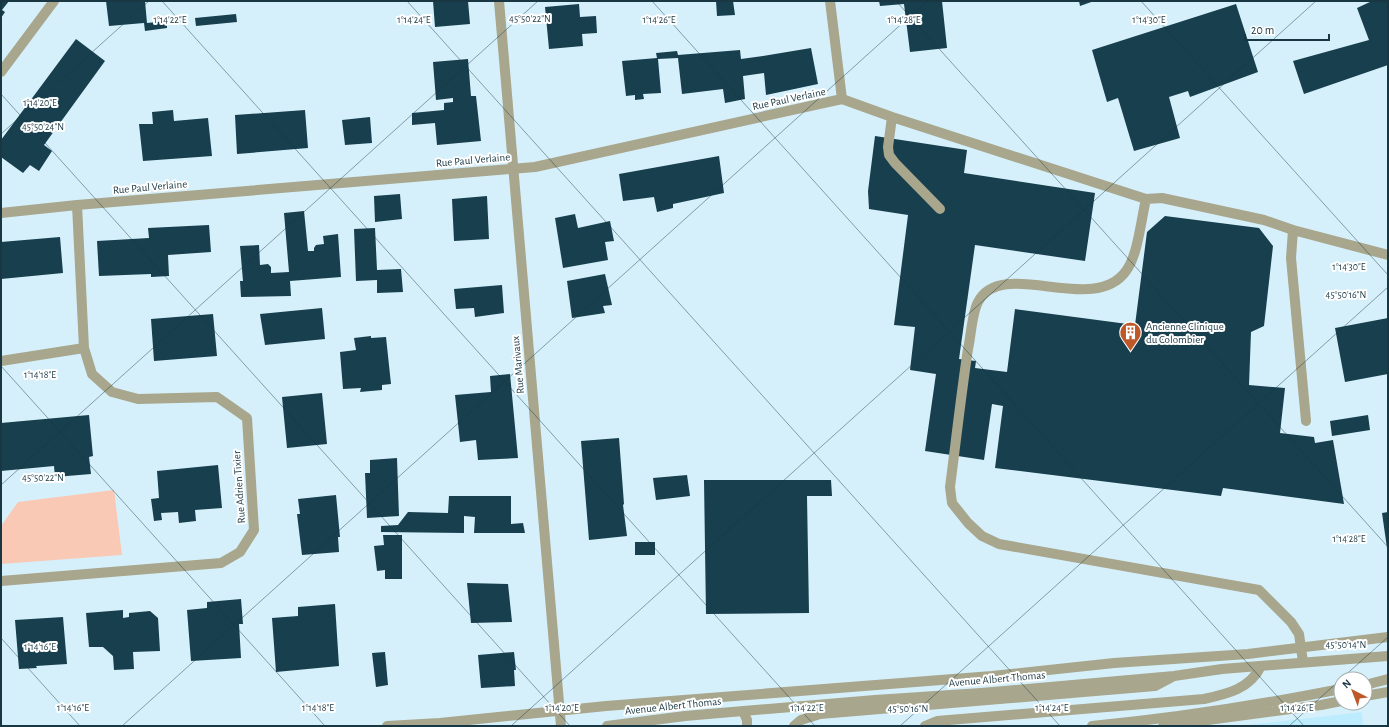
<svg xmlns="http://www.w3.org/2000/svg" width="1389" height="727" font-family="'Alegreya Sans',sans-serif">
	<rect width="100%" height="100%" fill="#d5f0fb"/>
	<path fill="#bdecfe" d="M1362 712 1363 726H1238Z"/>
	<path fill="#fac9b5" d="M114 490 122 555 1 564V526L18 502Z"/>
	<path fill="#173f4d" d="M1 1H9L2 10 5 12 1 18Z
		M106 1H145L147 23 167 21V28L145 31 144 23 109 26Z
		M433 1H468L470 24 435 27Z
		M716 1H733L735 15 717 16Z
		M879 1H917V2L942 1 947 48 910 52 904 4 880 6Z
		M1079 1H1094L1080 6Z
		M1372 1H1388V65L1304 94 1293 61 1369 40 1357 8Z
		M579 4 580 17 596 16 597 33 582 34 583 46 549 49 545 7Z
		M1236 4 1258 72 1190 97 1188 91 1169 97 1180 138 1134 151 1118 98 1107 102 1092 50Z
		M236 14 237 22 196 26 195 18Z
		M76 39 105 61 44 145 52 151 39 171 30 165 23 173 1 157V140Z
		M811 48 818 84 766 95 764 73 743 76 745 99 725 103 723 89 682 94 678 58 658 59 661 93 643 94 644 99 635 100V95L626 96 622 61 657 58 656 53 677 51 678 55 740 50 741 59 763 56Z
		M468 59 471 96H476L481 141 437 145 435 123 412 125V113L444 110V103L453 102V98L436 100 433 62Z
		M173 110 174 121 208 118 212 156 143 161 139 124H153L152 112Z
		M305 110 308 148 237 154 235 115Z
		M370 117 372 143 345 145 342 120Z
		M875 136 967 150 964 173 1095 193 1085 261 975 245 959 359 976 361 975 368 1007 372 1015 309 1135 325 1147 232 1165 216 1259 228 1273 246 1264 326 1251 332 1249 385 1285 388 1280 433 1314 437 1315 443 1333 440 1344 504 1223 488 1221 496 995 468 1003 406 992 404 984 460 925 451 936 374 910 370 915 327 894 325 908 215 869 209 868 191Z
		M719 156 724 193 673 204V208L657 212 654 197 623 201 619 174Z
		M400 194 402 219 375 222 374 196Z
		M487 196 489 239 454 241 452 199Z
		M304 211 308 251H314V248L316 245 324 244 323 236 338 234 341 277 290 281 291 296 241 297 240 281H243L240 246 259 245 260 265 268 264 271 267V273L289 272 284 213Z
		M575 214 578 228 610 221 614 241 605 242 608 260 563 268 555 218Z
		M209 225 211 252 168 255 169 276 151 277V274L99 276 97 241 149 238 148 228Z
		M375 228 377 270 401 269 403 292 377 293V280L356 281 354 229Z
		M60 237 63 273 1 279V242Z
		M605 274 612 305 603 306 605 313 572 318 567 281Z
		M502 285 504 313 475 317 474 308 456 309 454 289Z
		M322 308 325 339 265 345 260 314Z
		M213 314 217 356 154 361 151 319Z
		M1388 318V374L1345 382 1335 328Z
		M371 336V338L386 337 391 384 382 385V390L360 392 361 388 343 389 340 352 356 350 354 338Z
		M510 374 518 458 478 460 476 440 460 442 455 395 491 392 490 376Z
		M322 393 327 444 287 448 282 397Z
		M89 415 93 456 89 457 91 474 55 477 54 466 1 471V423Z
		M1368 415 1370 430 1332 436 1330 421Z
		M619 438 624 504 623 505 627 536 589 540 581 441Z
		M397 458 399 516 367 518 365 473H370V460Z
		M218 465 222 508 195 510 196 521 179 523 178 512 161 513 162 520 154 521 151 499 159 498 157 471Z
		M687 475 690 496 656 500 653 478Z
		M704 480H831L832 496H807L809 613 706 614Z
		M336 495 340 537H338L339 552 302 555 297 514H300L298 499Z
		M449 496H511V524L523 523 525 533H474L475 517 464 516V533L381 532V526L398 525 408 512 448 513Z
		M1388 512V548H1387L1382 513Z
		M383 535H402V579H385V570L377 571 374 546 384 545Z
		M635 542H655V555H635Z
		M467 583 508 584 512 622 471 623Z
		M241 599 243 624H239L241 658 191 661 187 610 207 608V602Z
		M335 604 339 666 276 672 272 618 298 616V607Z
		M123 610V618L129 617V613L150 611 158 618 160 651 133 652 134 669 114 670 113 656 103 647H89L86 613Z
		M63 617 67 664 36 666 37 668 19 669 15 620Z
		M385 652 388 685 376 687 372 653Z
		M514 652 516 670H514L515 686 481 688 478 655Z"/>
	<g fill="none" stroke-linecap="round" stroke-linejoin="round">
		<path stroke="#a8a68c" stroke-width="10" d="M842 99 892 117 1146 199 1162 198 1264 220 1293 230 1291 258 1306 421
			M892 117 888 147 889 155 895 163 940 209
			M1146 199C1141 220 1138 255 1126 271 1093 317 1002 256 978 302 972 313 971 336 968 349 961 395 956 441 950 487L952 503 968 523 982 536 999 544 1259 590 1291 622 1299 634 1303 662
			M1293 230 1388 255
			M1365 696 1388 692
			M387 726 440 723 606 706 992 676 1114 663 1248 654 1388 637
			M1163 726 1321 705 1341 701"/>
		<path stroke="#a8a68c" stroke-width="10" d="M499 1 561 726
			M1 72 54 1
			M1 213 77 205 535 167 842 99 830 1
			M1 361 84 348
			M1 581 221 563 240 552 254 530 247 418 217 397 138 399 112 392 92 374 84 348 77 205
			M743 711 747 720V726
			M794 726 801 720 820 714 1155 686 1172 677
			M925 726 937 721 1204 699C1227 694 1250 689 1261 666"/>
		<path stroke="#a8a68c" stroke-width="10" d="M1365 685 1388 679
			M607 726 685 716 875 700 981 693 1174 676 1222 669 1388 656
			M1092 726C1175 718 1259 705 1341 689"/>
	</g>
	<path fill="none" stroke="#193742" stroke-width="1" stroke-opacity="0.45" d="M162 1 815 726M407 1 1060 726M652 1 1304 726M896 1 1388 547M1141 1 1388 275M1386 1 1388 3M1 94 570 726M1 134 149 1M1 366 325 726M1 485 538 1M1 638 80 726M1341 679 1388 637M122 726 927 1M511 726 1316 1M900 726 1388 287M1289 726 1341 679"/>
	<defs>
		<symbol id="building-pin" viewBox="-11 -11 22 30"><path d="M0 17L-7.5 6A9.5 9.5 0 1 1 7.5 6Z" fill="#be5829" stroke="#fff"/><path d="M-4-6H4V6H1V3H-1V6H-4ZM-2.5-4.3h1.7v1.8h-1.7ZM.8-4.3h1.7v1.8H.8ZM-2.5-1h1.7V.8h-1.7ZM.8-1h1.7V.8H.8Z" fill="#fff"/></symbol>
	</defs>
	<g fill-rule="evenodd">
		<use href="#building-pin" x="1118" y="320" width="25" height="34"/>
	</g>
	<g text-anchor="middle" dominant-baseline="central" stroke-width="4" stroke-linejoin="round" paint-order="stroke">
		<g font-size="11" fill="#193742" stroke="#fff">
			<text transform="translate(789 99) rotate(-12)">Rue Paul Verlaine</text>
			<text transform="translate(473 160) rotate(-5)">Rue Paul Verlaine</text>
			<text transform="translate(150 187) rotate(-5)">Rue Paul Verlaine</text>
			<text transform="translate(518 365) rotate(-95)">Rue Marivaux</text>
			<text transform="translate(239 487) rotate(-94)">Rue Adrien Tixier</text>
			<text transform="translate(997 679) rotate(-5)">Avenue Albert Thomas</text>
			<text transform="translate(673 706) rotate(-6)">Avenue Albert Thomas</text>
		</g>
		<g font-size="11" fill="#193742" stroke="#fff" text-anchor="start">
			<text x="1146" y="326">Ancienne Clinique<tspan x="1146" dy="13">du Colombier</tspan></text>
		</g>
	</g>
	<g font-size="10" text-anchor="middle" fill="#193742" stroke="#fff" stroke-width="4" stroke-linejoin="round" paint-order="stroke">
		<text x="530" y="22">45°50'22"N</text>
		<text x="170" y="23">1°14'22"E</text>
		<text x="414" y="23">1°14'24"E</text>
		<text x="659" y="23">1°14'26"E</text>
		<text x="904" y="23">1°14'28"E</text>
		<text x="1149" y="23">1°14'30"E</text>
		<text x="40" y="106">1°14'20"E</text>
		<text x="43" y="130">45°50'24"N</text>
		<text x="1349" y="270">1°14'30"E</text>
		<text x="1346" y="298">45°50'16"N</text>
		<text x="40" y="378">1°14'18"E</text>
		<text x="43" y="481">45°50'22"N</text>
		<text x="1349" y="542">1°14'28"E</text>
		<text x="1346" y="648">45°50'14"N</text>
		<text x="40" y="650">1°14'16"E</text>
		<text x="73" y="711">1°14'16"E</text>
		<text x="318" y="711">1°14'18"E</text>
		<text x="562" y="711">1°14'20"E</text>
		<text x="807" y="711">1°14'22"E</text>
		<text x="1052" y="711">1°14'24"E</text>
		<text x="1297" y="711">1°14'26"E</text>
		<text x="908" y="712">45°50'16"N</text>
	</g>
	<rect width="1389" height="727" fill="none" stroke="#193742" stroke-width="4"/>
	<g transform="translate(1353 691) rotate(318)"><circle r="19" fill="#ffffff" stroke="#a3afb3"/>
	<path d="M0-3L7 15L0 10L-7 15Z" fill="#be5829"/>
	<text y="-6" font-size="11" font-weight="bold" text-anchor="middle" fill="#193742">N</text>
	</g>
	<path d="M1245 34v6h84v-6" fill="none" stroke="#193742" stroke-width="2"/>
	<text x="1251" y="34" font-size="12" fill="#193742" stroke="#ffffff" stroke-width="3" paint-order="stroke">20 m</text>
</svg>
